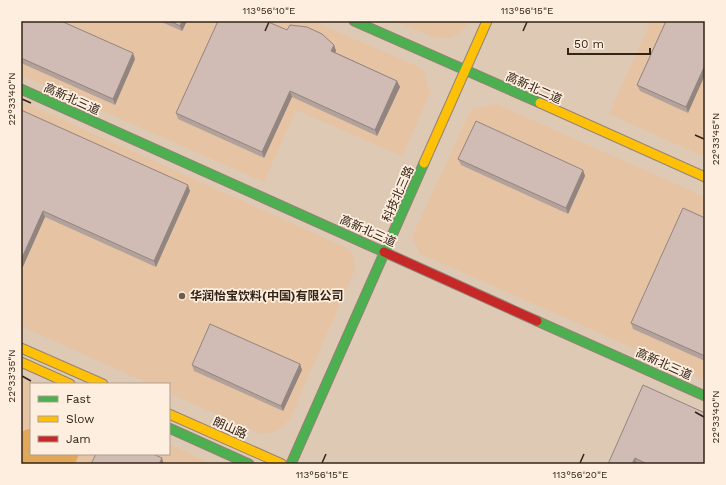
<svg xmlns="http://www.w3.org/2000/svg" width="726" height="485" font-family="'Work Sans','Noto Sans SC',sans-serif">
	<rect width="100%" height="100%" fill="#dec9b4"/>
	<path fill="#e6c4a3" d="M21 21H313L423 69 430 93 402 156 296 110 264 182 21 75Z
		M396 21H470L459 33 450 38H435Z
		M651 21H705V157L609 114Z
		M21 101 351 250 356 267 291 416 284 426 276 431 265 434 257 432 169 393V384H150L21 326Z
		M496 104 705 197V380L419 253 412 237 471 110Z
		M21 377 36 384H31V454H169V444L212 464H21Z"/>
	<path fill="#e1a75a" d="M28 429 31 430V454H79L75 464H21V432Z"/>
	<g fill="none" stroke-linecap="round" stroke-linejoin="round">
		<defs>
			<path id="fast" d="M354 21 540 103
				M21 89 384 252
				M537 321 705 396
				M169 428 249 464
				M291 464 424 163"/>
			<path id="slow" d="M540 103 705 177
				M424 163 487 21
				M21 348 103 384
				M21 362 70 384
				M169 414 282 464"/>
			<path id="jam" d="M384 252 537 321"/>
		</defs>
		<use href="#fast" stroke="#938374" stroke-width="11"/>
		<use href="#slow" stroke="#938374" stroke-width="11"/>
		<use href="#jam" stroke="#938374" stroke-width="11"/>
		<use href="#fast" stroke="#4caf50" stroke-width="9"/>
		<use href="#slow" stroke="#ffc107" stroke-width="9"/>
		<use href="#jam" stroke="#c62828" stroke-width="9"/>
	</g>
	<path fill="#b3a29c" d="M21 21 135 59 115 105 21 63Z
		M159 21H187L182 31Z
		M666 21 688 113 640 91 637 85Z
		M287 30 334 45 336 51 335 52 397 81 400 87 377 136 292 97 264 158 178 119 176 113Z
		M21 110 190 191 156 267 45 217 21 271Z
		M458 159 583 170 585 176 568 214 461 165Z
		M705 218V361L633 329 631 323Z
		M300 364 302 370 283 411 194 371 192 365Z
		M705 413V464H608Z"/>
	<path fill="#92847f" d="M182 21H187L182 31 180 26Z
		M334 45 336 51 333 57 331 51Z
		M133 53 135 59 115 105 113 99Z
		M705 65V75L688 113 686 107Z
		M397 81 400 87 377 136 375 130Z
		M290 91 292 97 264 158 262 152Z
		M583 170 585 176 568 214 566 208Z
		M188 185 190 191 156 267 154 261Z
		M43 211 45 217 21 271V260Z
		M300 364 302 370 283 411 281 406Z
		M162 458 164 464H159Z
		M635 458 637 464H632Z"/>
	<path fill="#d0bcb5" stroke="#92847f" d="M21 21H61L133 53 113 99 21 58Z
		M170 21H182L180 26Z
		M218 21H266L287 30 290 25 307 27 322 34 334 45 331 51 397 81 375 130 290 91 262 152 176 113Z
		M666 21H705V65L686 107 637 85Z
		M21 110 188 185 154 261 43 211 21 260Z
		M476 121 583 170 566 208 458 159Z
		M683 208 705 218V356L631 323Z
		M210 324 300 364 281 406 192 365Z
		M643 385 705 413V464H647L635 458 632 464H608Z
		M96 454H153L162 458 159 464H91Z"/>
	<path fill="none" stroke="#332416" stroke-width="1.5" d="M265 31 269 22M523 31 527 22M22 99 31 103M695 135 704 139M22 376 31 381M695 412 704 417M322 463 326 454M580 463 584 454"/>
	<circle fill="#6f5e4d" stroke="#feeedf" stroke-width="1.5" cx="182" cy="296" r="4"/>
	<g text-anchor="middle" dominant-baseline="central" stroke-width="3.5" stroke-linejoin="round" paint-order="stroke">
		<g font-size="12" fill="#332416" stroke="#feeedf">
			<text transform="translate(534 88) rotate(24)">高新北二道</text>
			<text transform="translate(72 99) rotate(24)">高新北三道</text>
			<text transform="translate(398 194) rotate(-66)">科技北三路</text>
			<text transform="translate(368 231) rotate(24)">高新北三道</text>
			<text transform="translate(664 364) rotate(24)">高新北三道</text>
			<text transform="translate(230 428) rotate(24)">朗山路</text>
		</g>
		<g font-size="12" font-weight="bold" fill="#332416" stroke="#feeedf" text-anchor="start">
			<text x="190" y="296">华润怡宝饮料(中国)有限公司</text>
		</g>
	</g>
	<rect width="726" height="485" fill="none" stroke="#feeedf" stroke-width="44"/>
	<rect x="30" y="383" width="140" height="72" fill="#feeedf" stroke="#ad9d8f"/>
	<rect x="38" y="396" width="20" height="6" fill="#4caf50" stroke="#ad9d8f"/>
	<text x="66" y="403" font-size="12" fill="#332416">Fast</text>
	<rect x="38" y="416" width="20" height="6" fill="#ffc107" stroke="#ad9d8f"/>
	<text x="66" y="423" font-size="12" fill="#332416">Slow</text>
	<rect x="38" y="436" width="20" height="6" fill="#c62828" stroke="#ad9d8f"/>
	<text x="66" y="443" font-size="12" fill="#332416">Jam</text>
	<path d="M568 48v6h82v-6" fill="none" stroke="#332416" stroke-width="2"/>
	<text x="574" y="48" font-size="12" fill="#332416" stroke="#feeedf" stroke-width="3" paint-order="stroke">50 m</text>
	<rect x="22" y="22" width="682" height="441" fill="none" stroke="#332416" stroke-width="1.5"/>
	<g font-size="10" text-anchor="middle" fill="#332416">
		<text x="269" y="14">113°56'10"E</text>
		<text x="527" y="14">113°56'15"E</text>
		<text transform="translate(11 99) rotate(-90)" y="4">22°33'40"N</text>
		<text transform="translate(715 139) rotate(-90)" y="4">22°33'45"N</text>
		<text transform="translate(11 376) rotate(-90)" y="4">22°33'35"N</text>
		<text transform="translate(715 417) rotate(-90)" y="4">22°33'40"N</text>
		<text x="322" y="478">113°56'15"E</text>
		<text x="580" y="478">113°56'20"E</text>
	</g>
</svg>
